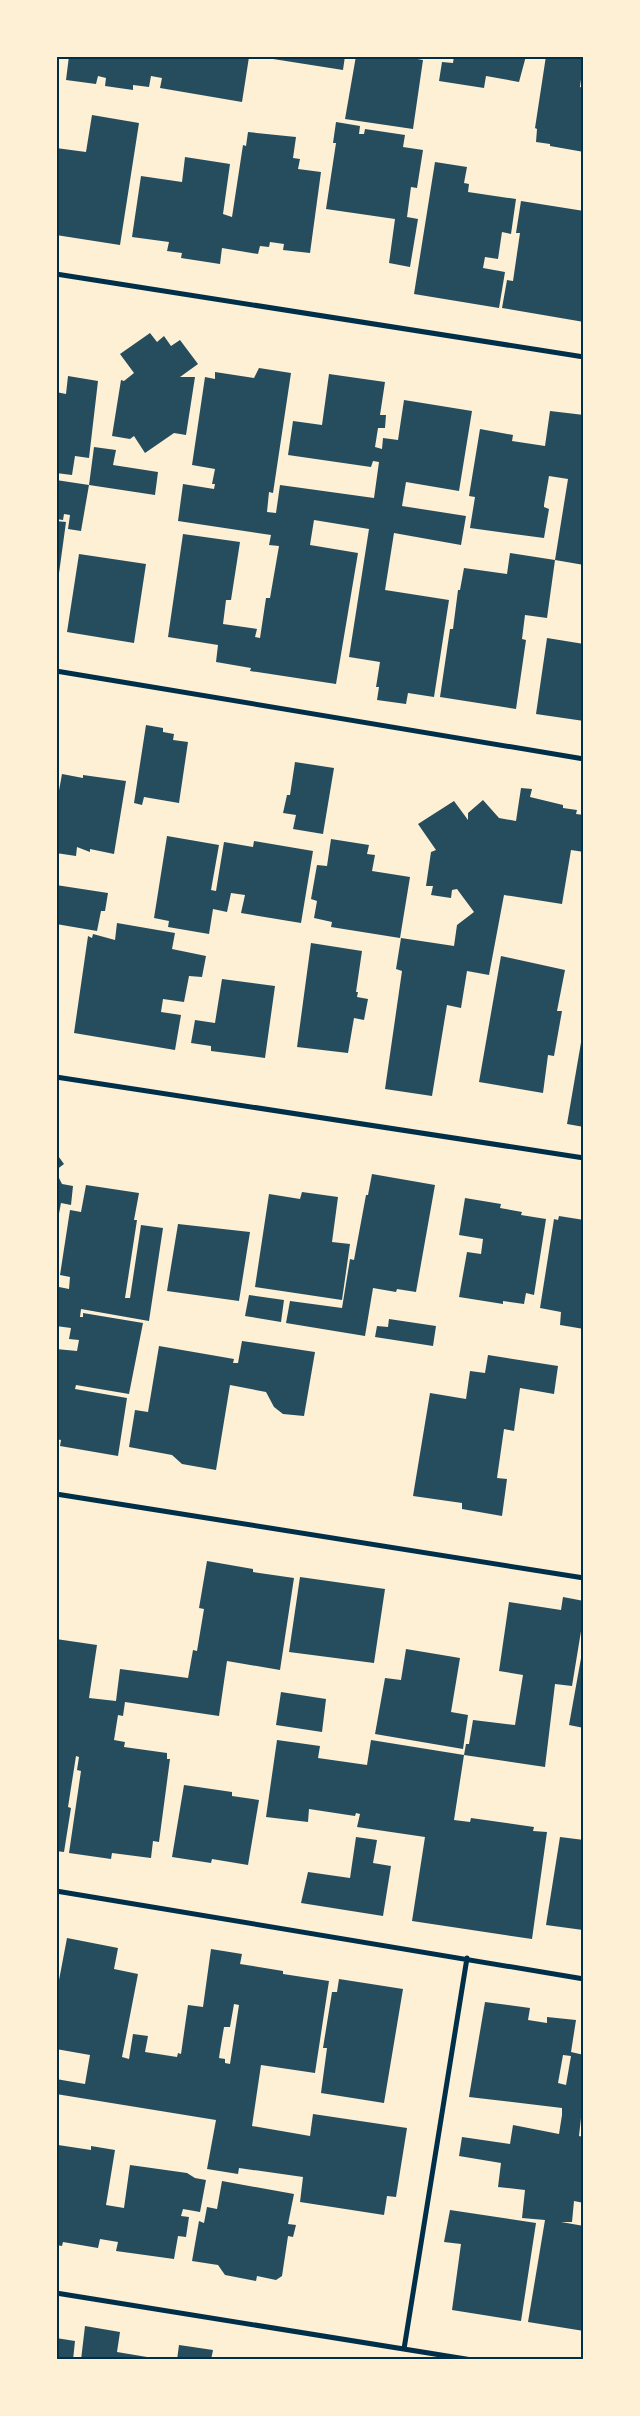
<svg xmlns="http://www.w3.org/2000/svg" width="640" height="2416" font-family="'Roboto Serif',serif">
	<rect width="100%" height="100%" fill="#fdf0d5"/>
	<path fill="#264d5e" fill-rule="evenodd" d="M69 56H247L249 57 242 102 160 88 162 78 151 76 149 87 133 85V90L105 86 106 78 98 76 96 84 66 80Z
		M254 56H345L343 70Z
		M356 56H401L423 60 413 129 345 119Z
		M454 56H526L519 82 486 76 484 88 439 81 442 62 453 63Z
		M546 56H584L580 87 584 88V152L550 146V144L536 142 537 129 535 128Z
		M92 115 139 123 120 245 56 235V148L86 152Z
		M336 122 360 126 359 134H364L365 129 405 135 403 147 423 150 417 188 411 187 407 217 418 219 410 267 389 263 395 219 326 209 336 143H333Z
		M248 132 296 137 293 158 300 159 298 169 321 172 310 253 283 250 284 244 270 242 269 247 260 246 258 254 222 248 220 264 181 258 182 253 167 251 169 242 132 237 141 176 182 182 185 157 230 164 223 214 232 217 243 145 246 146Z
		M435 162 467 167 464 183 469 184 468 192 516 199 511 234 502 232 498 259 485 257 483 268 505 272 499 308 414 294Z
		M521 201 584 211V322L502 308 507 280 513 281 520 233H516Z
		M150 333 157 342 164 336 171 346 180 340 198 364 180 377H195L186 435 174 433 145 453 134 436 130 439 112 436 121 380 124 381 134 373 120 354Z
		M259 368 291 373 273 493 269 492 267 512 276 513 280 485 374 498 379 462 373 461 371 467 288 455 293 421 322 425 329 374 385 382 380 415H386L385 428H378L375 447 382 449 383 438 398 440 404 400 472 411 459 491 406 482 402 506 466 516 461 545 394 533 385 590 449 600 434 697 408 693 406 704 377 700 379 687H376L380 662 349 657 369 529 314 520 310 545 358 553 336 684 250 671 251 668 216 662 218 645 168 637 183 534 240 542 231 600H226L223 624 257 629 255 637 260 638 266 598H270L279 546 269 545 271 535 178 521 183 484 214 489 215 484H212L215 469 192 465 205 377 215 379V372L254 378Z
		M68 376 98 381 89 458 75 456 72 475 56 473V392L66 394Z
		M550 411 584 415V565L555 560 568 479 549 476 544 505V507L549 509 544 538 470 528 475 497 469 496 480 429 513 435 512 441 545 446Z
		M94 447 116 450 113 465 158 472 155 495 89 485Z
		M56 480 89 485 81 531 68 529 70 515 64 514 63 520 56 519Z
		M56 521 66 522 57 588H56Z
		M510 553 555 560 547 618 525 615 522 639 526 640 516 709 440 697 450 629H453L458 590H460L464 568 507 574Z
		M79 554 146 564 134 643 67 632Z
		M547 638 584 644V721L536 714Z
		M146 725 163 728V732L174 734 173 740 188 742 179 803 144 797 142 805 134 803Z
		M295 762 334 768 323 834 293 829 296 815 283 813 287 795H290Z
		M62 774 83 778V775L126 781 114 854 90 849V852L77 847 76 856 56 853V807Z
		M521 788 532 789 530 797 563 805V808L577 810 576 814 584 815V852L571 850 562 904 504 895 489 975 467 971 461 1008 447 1005 432 1096 385 1089 402 971 396 969 401 938 454 946 457 925 474 912 457 889 452 890 451 898 431 895 433 886H426L431 852 436 850 418 824 454 801 468 820V813L483 800 499 818 516 821Z
		M167 836 219 845 211 890 216 891 224 842 253 847 254 841 313 851 301 923 241 913 245 895 231 893 227 912 213 909 209 934 168 927 169 921 154 918Z
		M331 839 369 845 367 854 375 855 372 871 410 877 400 938 331 927 332 922 314 918 317 901 311 899 317 865 327 866Z
		M56 885 108 893 105 911H101L97 931 56 924Z
		M117 923 175 933 172 949 206 956 202 977 189 976 184 1002 163 999 161 1012 181 1015 175 1050 74 1033 88 936 92 938 93 934 115 940Z
		M311 943 362 951 356 992H358L357 997 368 999 364 1020 354 1018 348 1053 297 1047Z
		M501 956 565 970 557 1011H562L554 1056 548 1055 543 1093 479 1082Z
		M222 979 275 986 265 1058 211 1051V1046L191 1043 195 1020 215 1023Z
		M583 1031H584V1127L567 1124Z
		M56 1153 64 1164 56 1170Z
		M372 1174 435 1185 416 1292 397 1289 396 1292 373 1288 365 1336 286 1323 290 1301 342 1308 350 1259 354 1260 366 1195H368Z
		M56 1178H59L62 1184 73 1186 71 1205 61 1203 57 1224Z
		M86 1185 139 1193 134 1220H137L125 1298H130L141 1225 163 1228 149 1321 81 1309 80 1317H83V1313L143 1323 129 1394 76 1385 75 1389 127 1398 118 1456 60 1446 61 1440 56 1439V1349L77 1351 79 1340 69 1339 71 1328 56 1326V1301L59 1287 69 1289 70 1277 60 1275 70 1210 81 1212Z
		M302 1192 338 1197 332 1242 350 1244 342 1300 255 1287 269 1194 300 1199Z
		M465 1198 501 1204 500 1208 522 1212 521 1215 546 1219 534 1295 526 1293 524 1304 503 1301V1304L459 1297 467 1252 481 1254 483 1239 459 1235Z
		M559 1216 584 1220V1329L560 1325 561 1312 540 1308 554 1219 558 1220Z
		M178 1224 250 1232 239 1301 167 1291Z
		M249 1295 284 1300 281 1322 245 1316Z
		M389 1319 436 1326 433 1346 375 1337 377 1326 388 1327Z
		M242 1341 315 1352 304 1416 283 1414 274 1407 266 1392 230 1385 216 1470 182 1464 172 1455 129 1447 135 1410 148 1412 159 1346 234 1359 233 1363H238Z
		M488 1355 558 1366 554 1394 520 1388 514 1431 504 1429 497 1478 507 1479 502 1516 462 1509V1503L413 1496 430 1393 466 1399 470 1371 485 1373Z
		M207 1561 253 1569V1572L294 1578 280 1670 227 1661 219 1716 125 1702 123 1716 118 1715 114 1740 125 1742 124 1747 167 1753V1759H170L159 1842 153 1841 151 1858 112 1853 111 1859 69 1853 81 1771 77 1770 79 1757 76 1756 68 1807 71 1808 64 1852 56 1851V1639L97 1645 89 1698 116 1701 120 1669 188 1678 193 1650 197 1651 204 1609 199 1608Z
		M300 1577 385 1589 374 1663 289 1652Z
		M563 1597 584 1601V1613L572 1686 555 1684 545 1767 464 1755 466 1744H469L473 1720 515 1725 523 1675 499 1671 509 1602 561 1610Z
		M583 1647H584V1728L569 1725Z
		M406 1649 460 1658 451 1712 468 1715 463 1749 375 1734 385 1678 401 1680Z
		M281 1692 326 1699 322 1732 276 1725Z
		M277 1740 320 1746 318 1758 367 1765 371 1740 464 1755 454 1820 470 1822 471 1818 534 1827 533 1831 547 1832 532 1939 412 1921 425 1837 357 1827 360 1814 356 1813 355 1816 309 1809 308 1822 266 1817Z
		M184 1785 232 1792V1796L259 1800 248 1865 212 1859 211 1863 172 1857Z
		M356 1837 377 1840 373 1863 391 1866 383 1916 301 1903 308 1872 350 1878Z
		M560 1837 584 1840 583 1930 546 1925Z
		M67 1938 118 1948 114 1969 138 1974 122 2057 129 2059 133 2034 148 2036 145 2052 177 2057 178 2053 181 2054 188 2005 203 2007 211 1949 242 1954 240 1964 283 1971V1974L329 1981 315 2073 261 2065 252 2126 310 2136 313 2114 407 2128 396 2197 387 2196 384 2215 300 2202 303 2177 239 2168 238 2174 207 2169 216 2120 56 2094V2079L85 2084 90 2055 56 2049V1996ZM234 2004 239 2005 230 2064 225 2063V2059L219 2058 220 2051 224 2027H230Z
		M339 1979 403 1989 384 2103 321 2093 327 2048H323L332 1992H337Z
		M485 2002 530 2008 528 2020 547 2023V2017L576 2020 571 2052 584 2055V2119L581 2118 579 2136 584 2137V2203L574 2201 572 2222H561L584 2226V2331L528 2322 545 2220 522 2218 525 2190 498 2187 501 2163 459 2156 462 2137 510 2144 513 2125 559 2134 562 2115V2108L469 2097ZM563 2055 571 2056 566 2085 558 2083Z
		M58 2145 91 2150V2146L115 2150 106 2205 124 2208 130 2165 187 2173 195 2178 206 2180 200 2212 183 2209 181 2216 189 2217 186 2237 178 2236 174 2259 116 2251 118 2242 100 2239 98 2248 63 2242 62 2246 56 2245V2154Z
		M222 2181 294 2194 288 2224 296 2225 293 2237 288 2236 282 2276 276 2280 257 2276 256 2281 225 2275 218 2265 192 2261 199 2221 204 2223 207 2207 217 2209Z
		M450 2210 536 2223 521 2321 452 2310 461 2244 444 2242Z
		M85 2326 120 2332 117 2352 165 2360H81Z
		M56 2338 75 2341 73 2360H56Z
		M179 2345 213 2350 211 2360H177Z"/>
	<g fill="none" stroke-linecap="round" stroke-linejoin="round">
		<path stroke="#003049" stroke-width="5" d="M56 274 584 357
			M56 671 584 759
			M56 1077 584 1158
			M56 1494 584 1578
			M56 1891 584 1979
			M56 2293 472 2360
			M404 2349 467 1958"/>
	</g>
	<rect width="640" height="2416" fill="none" stroke="#fdf0d5" stroke-width="115"/>
	<rect x="58" y="58" width="524" height="2300" fill="none" stroke="#003049" stroke-width="2"/>
</svg>
